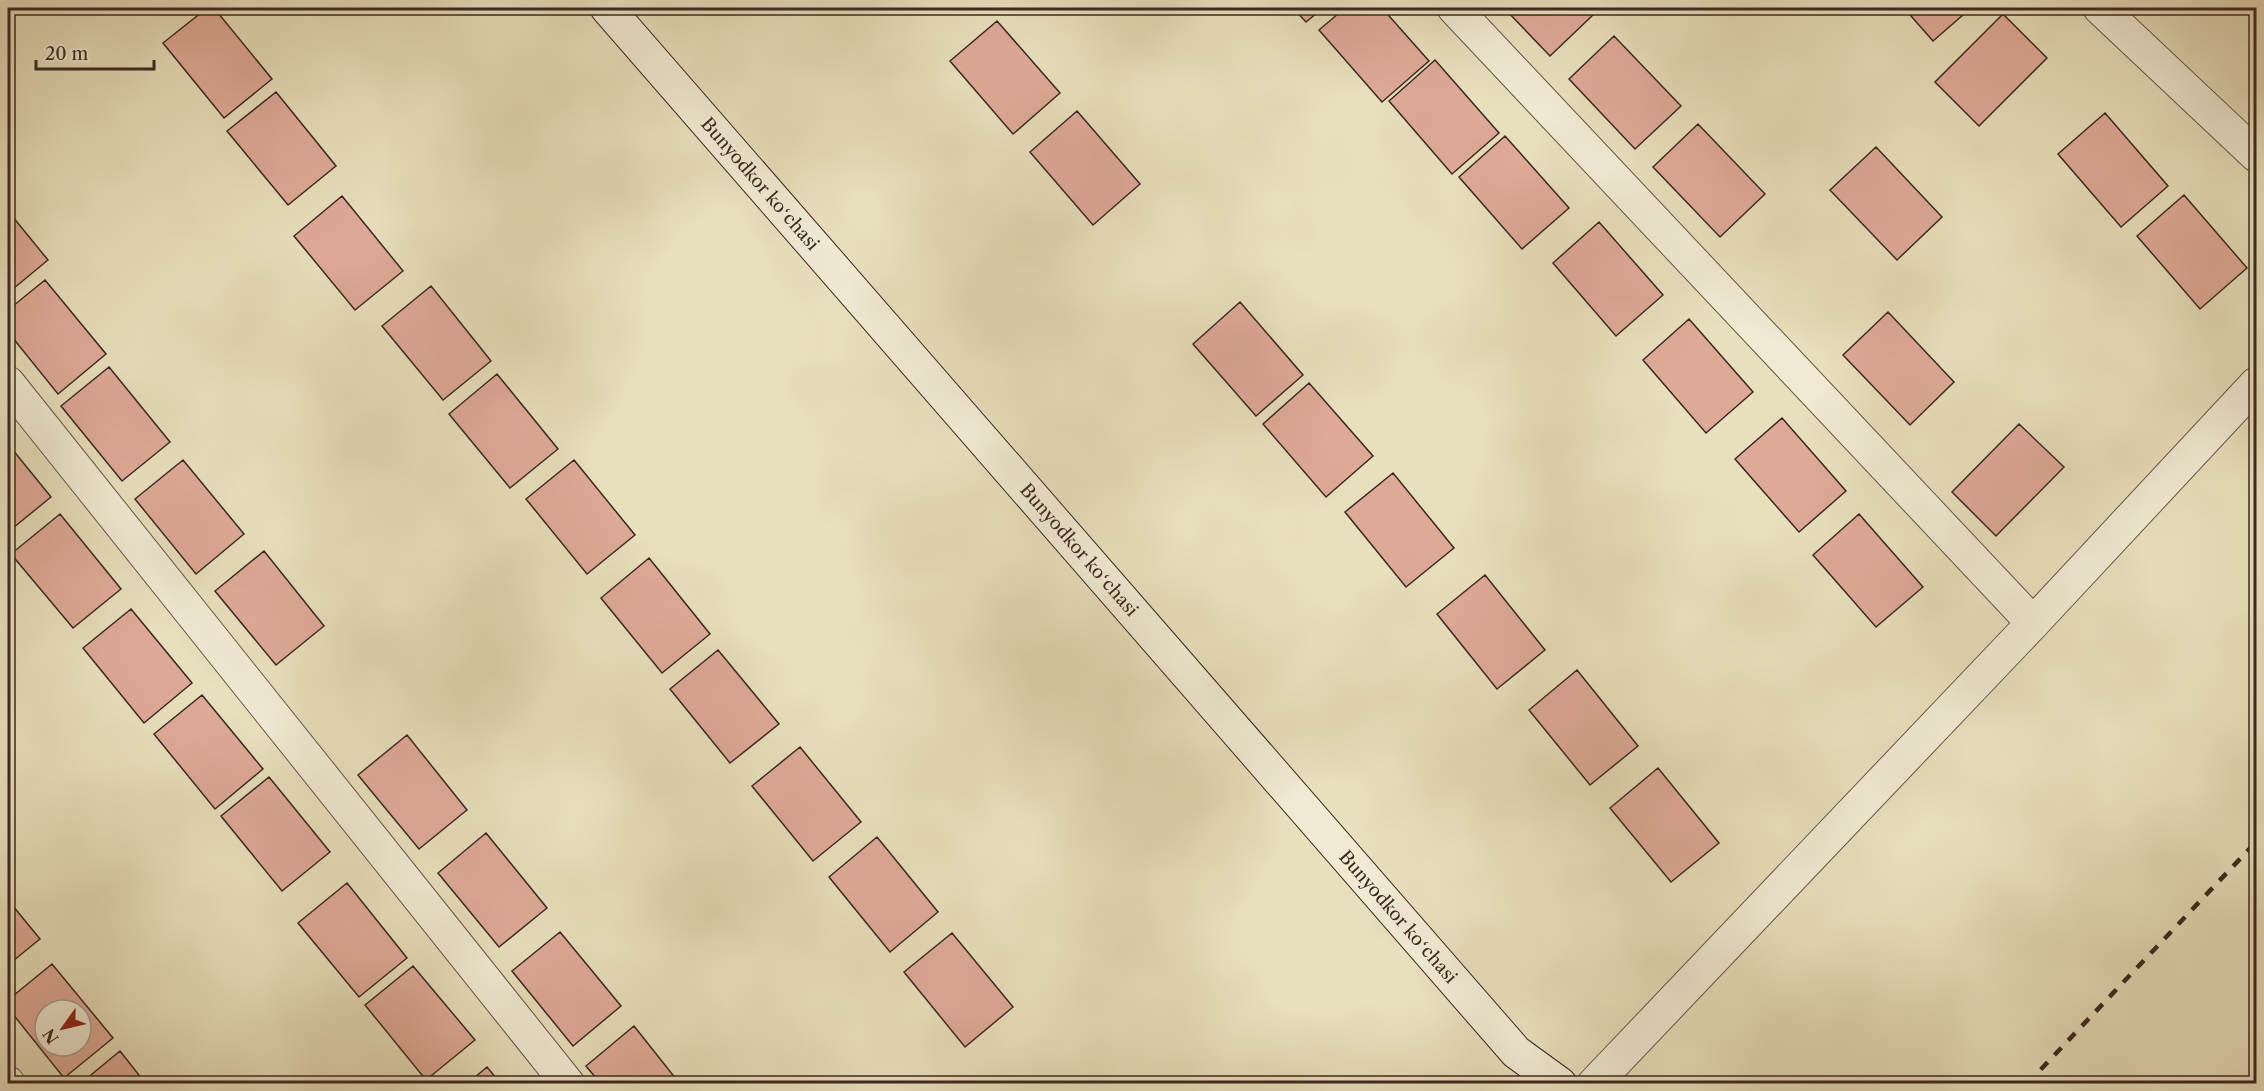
<svg xmlns="http://www.w3.org/2000/svg" width="2264" height="1091" font-family="'Libre Caslon Text',serif">
	<rect width="100%" height="100%" fill="#e8dfbc"/>
	<filter id="stains"><feTurbulence type="fractalNoise" baseFrequency=".00333" numOctaves="4"/><feColorMatrix values="0 0 0 0 .2 0 0 0 0 .09 0 0 0 0 .02 0 0 0 .5 -.17"/></filter>
	<radialGradient id="worn" r=".72"><stop offset=".6" stop-color="#630" stop-opacity="0"/><stop offset="1" stop-color="#630" stop-opacity=".3"/></radialGradient>
	<path fill="#deaa98" stroke="#3c2920" stroke-width="1.5" fill-rule="evenodd" d="M207 8H214L272 79 224 118 163 43Z
		M1293 8H1323L1306 22Z
		M1345 8H1382L1429 61 1382 102 1319 30Z
		M1504 8H1590L1595 13 1550 56Z
		M1904 8H1971L1933 41Z
		M2003 14 2047 58 1979 126 1935 82Z
		M997 21 1060 93 1013 134 950 61Z
		M1614 36 1681 106 1635 149 1569 79Z
		M1435 60 1499 133 1452 174 1389 101Z
		M276 92 336 166 288 205 227 131Z
		M1077 111 1140 184 1093 225 1030 152Z
		M2105 113 2168 186 2121 227 2058 154Z
		M1698 124 1765 194 1720 237 1653 167Z
		M1505 136 1569 208 1522 249 1459 177Z
		M1876 147 1942 217 1897 260 1830 190Z
		M2184 195 2247 268 2200 309 2137 236Z
		M342 196 403 271 355 310 294 236Z
		M8 211 48 260 8 293Z
		M1599 222 1663 295 1616 336 1553 263Z
		M45 280 106 354 58 394 8 332V310Z
		M431 286 491 361 443 400 382 326Z
		M1240 302 1303 375 1256 416 1193 344Z
		M1888 312 1954 382 1910 425 1843 355Z
		M1689 319 1753 392 1706 433 1643 360Z
		M109 367 170 442 122 481 61 406Z
		M497 374 558 449 510 488 449 414Z
		M1309 383 1373 456 1326 497 1263 424Z
		M1782 418 1846 491 1799 532 1735 459Z
		M2019 424 2064 467 1996 536 1952 492Z
		M8 444 51 497 8 532Z
		M183 460 244 534 196 574 135 499Z
		M574 460 635 535 587 574 526 499Z
		M1393 473 1454 548 1406 587 1345 512Z
		M60 514 121 589 73 628 11 554Z
		M1859 514 1923 587 1876 627 1813 555Z
		M264 551 324 626 276 665 215 591Z
		M649 558 710 634 662 673 601 598Z
		M1485 575 1545 650 1497 689 1437 614Z
		M131 609 192 683 144 723 83 648Z
		M718 650 779 724 730 763 670 689Z
		M1577 670 1638 746 1590 785 1529 710Z
		M202 695 263 769 215 809 154 734Z
		M407 735 467 810 419 849 358 775Z
		M800 747 861 822 813 861 752 786Z
		M1658 768 1719 843 1671 882 1610 808Z
		M269 777 330 852 282 891 221 816Z
		M486 833 547 908 499 947 438 873Z
		M877 837 938 912 890 952 829 877Z
		M347 883 407 958 359 997 298 923Z
		M8 900 40 939 8 965Z
		M560 932 621 1006 573 1046 512 971Z
		M952 933 1013 1007 965 1047 904 972Z
		M52 964 113 1038 64 1078 8 1008V1000ZM45 1010H81V1046H45Z
		M413 966 475 1040 426 1080 365 1005Z
		M634 1026 680 1084H601L586 1066Z
		M120 1051 146 1084H80Z
		M487 1067 501 1084H467Z"/>
	<g fill="none" stroke-linecap="round" stroke-linejoin="round">
		<defs>
			<path id="street" d="M1454 8 2033 623
				M2100 8 2256 155
				M8 383 568 1084
				M8 1083V1084
				M1594 1084 2033 623 2256 384"/>
			<path id="secondary" d="M607 8 1516 1052 1560 1084"/>
		</defs>
		<use href="#street" stroke="#675647" stroke-width="35"/>
		<use href="#secondary" stroke="#3c2920" stroke-width="35"/>
		<use href="#street" stroke="#f0ead3" stroke-width="33"/>
		<use href="#secondary" stroke="#f0ead3" stroke-width="33"/>
		<path stroke="#3c2920" stroke-width="4.5" stroke-dasharray="10 10" stroke-linecap="butt" d="M2027 1084 2256 842"/>
	</g>
	<g text-anchor="middle" dominant-baseline="central" stroke-width="5" stroke-linejoin="round" paint-order="stroke">
		<g font-size="18" fill="#3c2920" stroke="#f0ead3">
			<text transform="translate(760 184) rotate(49)">Bunyodkor koʻchasi</text>
			<text transform="translate(1079 550) rotate(49)">Bunyodkor koʻchasi</text>
			<text transform="translate(1398 917) rotate(49)">Bunyodkor koʻchasi</text>
		</g>
	</g>
	<rect width="2264" height="1091" fill="none" stroke="#e8dfbc" stroke-width="30"/>
	<rect x="9" y="9" width="2246" height="1073" fill="none" stroke="#3c2920" stroke-width="3"/>
	<rect x="15" y="15" width="2234" height="1061" fill="none" stroke="#3c2920" stroke-width="1.5"/>
	<g transform="translate(63 1028) rotate(236)"><circle r="28" fill="#f0ead3" stroke="#a89d8b" stroke-width="1.5"/>
	<path d="M0-4.5L10 22L0 15L-10 22Z" fill="#8f2418"/>
	<text y="-9" font-size="16" font-weight="bold" text-anchor="middle" fill="#3c2920">N</text>
	</g>
	<path d="M36 60v9h118v-9" fill="none" stroke="#3c2920" stroke-width="3"/>
	<text x="45" y="60" font-size="18" fill="#3c2920" stroke="#f0ead3" stroke-width="4.5" paint-order="stroke">20 m</text>
	<rect width="100%" height="100%" filter="url(#stains)"/>
	<rect width="100%" height="100%" fill="url(#worn)"/>
</svg>
